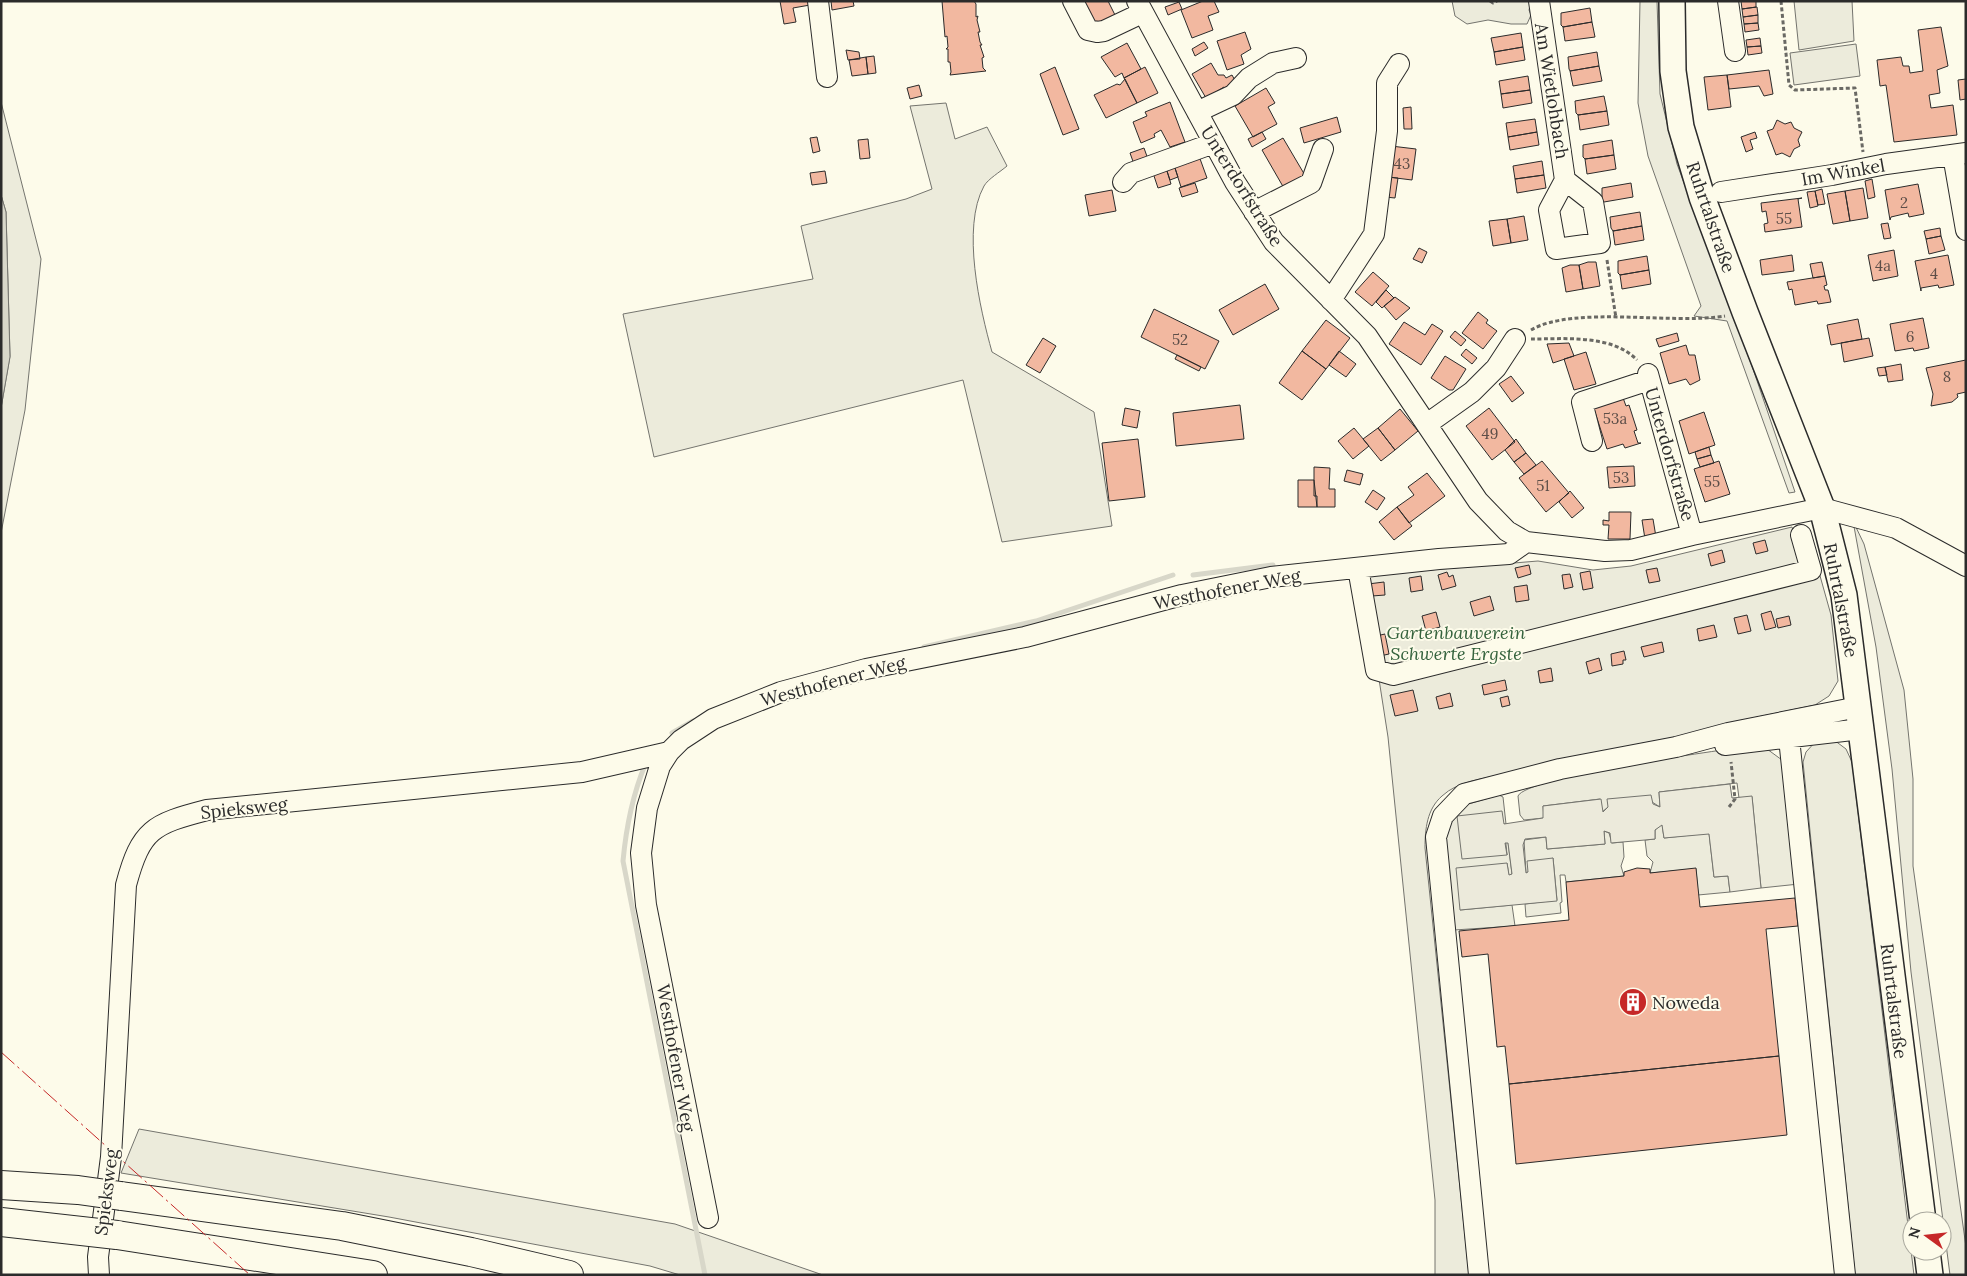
<svg xmlns="http://www.w3.org/2000/svg" width="1967" height="1276" font-family="Lora,serif">
	<rect width="100%" height="100%" fill="#fdfbea"/>
	<path fill="#ecebdb" stroke="#74746e" d="M1452 1H1531L1529 10 1531 15 1527 24H1511L1488 20 1467 24 1455 16Z
		M1640 1H1657L1660 94 1677 164 1753 369 1795 492 1789 493 1727 321 1694 316 1701 306 1648 156 1638 103Z
		M1794 1H1852L1854 41 1799 50Z
		M1856 44 1860 76 1794 85 1790 53Z
		M1 102 41 259 25 410 1 533V408L10 356 6 212 1 195Z
		M946 103 955 139 987 127 1007 166C1000 172 988 179 984 186 961 228 980 309 992 352L1094 412 1112 526 1002 542 963 380 654 457 623 314 813 279 801 226 906 199 932 189 910 106Z
		M1853 521 1864 544 1904 690 1913 779V866L1966 1247V1275H1950L1911 972 1892 769 1876 647Z
		M1792 527 1795 537 1808 533 1831 615 1838 681 1829 696 1815 705 1724 724V728C1650 742 1576 755 1503 774 1483 779 1458 781 1442 796 1427 809 1425 829 1425 848L1469 1275H1435V1200L1388 737 1364 583 1369 575 1538 561 1593 570 1631 566Z
		M1834 740 1846 749 1852 762 1914 1275H1855L1803 762 1806 752 1816 741Z
		M1751 746 1767 749 1782 760 1799 884 1761 888 1752 797 1739 798 1737 783 1659 792 1660 807 1652 802 1608 807 1602 812 1600 799 1543 806 1544 818 1524 820 1520 815 1518 796C1526 777 1721 750 1751 746Z
		M1499 795 1503 797 1506 824H1504L1507 855 1505 843 1508 842 1512 874 1509 876 1507 863 1460 910 1512 905 1515 926 1454 930 1444 830 1465 805Z
		M1662 824 1664 838 1709 833 1714 877 1728 876 1730 892 1698 895 1696 869 1650 873 1653 862 1647 856 1645 840 1655 839V830Z
		M1604 831 1609 833 1612 843 1623 842 1624 857 1621 866 1624 876 1566 882 1565 875H1560L1562 902 1560 903 1561 913 1526 917 1525 904 1557 900 1553 858 1526 873 1524 840 1546 837 1547 849 1605 844Z
		M139 1129 675 1224 823 1275H680L650 1266 389 1217 121 1173Z"/>
	<path fill="#eceadb" stroke="#74746e" d="M1730 784 1732 798 1752 796 1761 888 1730 892 1728 876 1714 877 1709 834 1664 838 1662 825 1655 830V839L1645 840 1611 843 1610 833 1604 831 1605 844 1547 849 1546 837 1525 839 1523 845 1526 873 1528 872 1527 861 1553 858 1557 901 1460 910 1456 868 1507 863 1509 875 1512 874 1508 843H1505L1507 855 1462 859 1457 816 1502 811 1504 824 1543 818V806L1601 799 1603 812 1608 807 1607 799 1651 795 1653 804 1660 807 1659 792Z"/>
	<path fill="#d8d7c9" stroke="#74746e" d="M1 195 6 212 10 357 1 408Z"/>
	<g fill="none" stroke-linecap="round" stroke-linejoin="round">
		<path stroke="#d8d7c9" stroke-width="5" d="M1193 575 1273 565
			M924 647 1036 621 1173 575
			M672 733 693 721
			M645 765C633 794 626 829 623 861L705 1275"/>
	</g>
	<path fill="#f2b8a0" stroke="#2b2b2b" d="M780 1H809L810 5 793 8 796 22 784 24Z
		M831 1H853L854 6 832 10Z
		M942 1H974L976 4V17L978 16 977 20 980 32H978L980 42 982 45H980L984 57 982 58 983 68 986 71 950 75 951 72 950 62H948V49H946L948 47 947 36 945 37Z
		M1083 1H1108L1115 15 1096 25Z
		M1203 1H1214L1219 12 1208 16 1213 30 1192 38 1181 10Z
		M1741 1H1756V7L1742 9Z
		M1179 2 1182 9 1168 15 1165 7Z
		M1757 7 1758 15 1743 17 1742 9Z
		M1590 8 1592 22 1563 27 1561 25V13Z
		M1758 15V23L1744 24 1743 17Z
		M1592 22 1595 37 1565 41 1563 27Z
		M1758 23 1759 30 1745 32 1744 24Z
		M1941 27 1948 66 1937 70 1940 93 1929 95 1931 108 1953 105 1957 135 1894 142 1886 85 1880 86 1877 60 1901 57 1903 66H1909L1910 73 1923 71 1918 30Z
		M1245 32 1251 49 1241 55 1244 64 1227 70 1217 41Z
		M1521 33 1523 47 1494 52 1491 38Z
		M1760 38 1761 46 1747 47 1746 40Z
		M1204 42 1208 48 1195 56 1192 49Z
		M1127 43 1141 69 1124 78 1122 73 1115 77 1101 57Z
		M1761 46 1762 53 1748 55 1747 47Z
		M1523 47 1525 60 1496 65 1494 52Z
		M846 50 859 52 860 59 848 60Z
		M1597 52 1599 66 1570 71 1569 69 1568 57Z
		M874 56 876 73 868 74 866 57Z
		M866 57 868 74 852 76 849 60Z
		M1211 63 1218 75H1224L1226 78 1232 75 1238 86 1228 92 1224 87 1206 98 1192 74Z
		M1599 66 1602 81 1573 86 1570 71Z
		M1055 67 1079 129 1063 135 1040 74Z
		M1145 67 1158 93 1137 103 1124 78Z
		M1769 70 1773 94 1764 96 1759 86 1729 89 1727 75Z
		M1727 75 1731 107 1708 110 1704 77Z
		M1528 76 1530 90 1501 94 1499 81Z
		M1125 79 1137 103 1106 118 1094 95 1117 84 1120 85Z
		M1966 79V99L1960 100 1958 80Z
		M919 85 922 96 910 99 907 88Z
		M1266 88 1275 103 1268 107 1277 124 1253 137 1235 106Z
		M1530 90 1532 103 1503 108 1501 94Z
		M1604 96 1607 111 1578 115 1576 113 1575 101Z
		M1170 102 1185 142 1170 147 1161 130 1154 134 1155 137 1141 143 1133 122 1147 116 1145 112Z
		M1411 107 1412 129H1404L1403 108Z
		M1607 111 1609 125 1580 130 1578 115Z
		M1337 117 1341 132 1304 143 1300 128Z
		M1535 119 1537 132 1508 137 1506 123Z
		M1777 120 1785 124 1791 122 1794 128 1802 132 1798 140 1800 146 1794 149 1790 157 1782 153 1776 155 1767 131 1773 129Z
		M1262 132 1266 139 1252 147 1248 139Z
		M1537 132 1539 145 1510 150 1508 137Z
		M1755 132 1757 138 1750 140 1753 149 1746 152 1741 137Z
		M817 137 820 151 813 153 810 138Z
		M1283 138 1306 177 1285 190 1262 150Z
		M868 139 870 158 860 159 858 140Z
		M1612 140 1614 155 1585 159 1583 157V145Z
		M1391 146 1416 149 1412 180 1388 177Z
		M1144 148 1149 162 1135 167 1130 153Z
		M1614 155 1616 169 1587 174 1585 159Z
		M1199 156 1207 178 1181 187 1174 165Z
		M1542 161 1544 175 1515 179 1513 166Z
		M1174 165 1178 177 1170 180 1166 168Z
		M1166 168 1171 184 1158 188 1153 173Z
		M825 171 827 183 812 185 810 173Z
		M1544 175 1546 188 1517 193 1515 179Z
		M1388 177 1398 178 1395 198 1385 197Z
		M1872 179 1875 197 1868 199 1865 181Z
		M1195 183 1198 192 1182 197 1179 188Z
		M1631 183 1633 197 1604 202 1602 200V188Z
		M1918 184 1924 214 1909 217 1908 213 1891 217 1890 220 1885 190Z
		M1863 188 1868 218 1850 221 1845 191Z
		M1822 189 1825 204 1818 205 1815 191Z
		M1112 190 1116 211 1089 216 1085 195Z
		M1815 191 1818 206 1810 208 1807 192Z
		M1845 191 1850 221 1833 224 1827 194Z
		M1802 198 1798 199 1802 227 1765 232 1764 224 1768 223 1766 211 1762 212 1761 203Z
		M1640 212 1642 226 1613 231 1611 228 1610 217Z
		M1524 216 1528 240 1511 243 1507 219Z
		M1507 219 1511 243 1493 246 1489 221Z
		M1888 223 1891 238 1884 239 1881 224Z
		M1642 226 1644 240 1615 245 1613 231Z
		M1940 228 1941 236 1926 239 1924 231Z
		M1941 236 1945 250 1929 254 1926 239Z
		M1419 248 1427 252 1422 263 1413 259Z
		M1894 250 1898 276 1873 281 1868 255Z
		M1792 255 1794 271 1762 275 1760 260Z
		M1948 255 1954 285 1939 288 1938 285 1921 288V291L1915 261Z
		M1647 256 1649 270 1620 275 1618 273V261Z
		M1588 262H1596L1600 286 1583 289 1579 265Z
		M1822 262 1825 276 1813 278 1810 264Z
		M1570 265H1579L1583 289 1566 292 1562 268Z
		M1649 270 1651 284 1622 289 1620 275Z
		M1373 272 1389 286 1372 306 1355 292Z
		M1825 276 1827 285 1824 286 1825 290H1828L1831 302 1818 304 1817 301 1795 305 1792 289 1789 290 1787 282Z
		M1265 284 1279 309 1233 335 1219 310Z
		M1386 290 1394 298 1382 308 1376 302Z
		M1395 297 1410 308 1396 320 1384 306Z
		M1154 309 1219 341 1205 369 1141 337Z
		M1478 312 1488 320 1486 323 1497 331 1483 349 1462 333Z
		M1923 318 1929 348 1914 351 1913 348 1895 351 1890 324Z
		M1858 319 1862 339 1831 345 1827 325Z
		M1326 320 1350 338 1326 369 1302 351Z
		M1404 322 1425 335 1432 324 1443 331 1421 365 1389 344Z
		M1455 331 1466 340 1461 346 1450 337Z
		M1677 333 1679 341 1659 347 1656 339Z
		M1043 338 1056 346 1040 373 1026 365Z
		M1869 338 1873 356 1844 362 1841 343Z
		M1569 343 1574 356 1553 363 1547 344Z
		M1686 345 1689 355H1695L1700 380 1690 385 1686 379 1669 384 1660 353Z
		M1466 349 1477 358 1472 364 1461 355Z
		M1302 351 1326 369 1302 400 1279 383Z
		M1339 351 1356 364 1346 377 1329 365Z
		M1586 352 1596 384 1574 390 1564 359Z
		M1177 355 1201 367 1199 371 1175 359Z
		M1445 356 1466 369 1453 390H1449L1431 378Z
		M1966 360V392L1957 394 1958 397 1952 402 1931 406 1933 394 1926 368Z
		M1901 364 1903 380 1888 382 1885 367Z
		M1885 367 1887 375 1879 376 1877 368Z
		M1511 376 1524 393 1512 402 1499 384Z
		M1622 395 1626 406 1629 405 1637 430 1634 431 1638 443H1641L1625 448 1623 444 1607 449 1592 403Z
		M1240 405 1244 439 1176 446 1173 413Z
		M1125 408 1140 411 1137 428 1122 425Z
		M1489 408 1515 442 1492 460 1466 426Z
		M1400 409 1418 431 1395 450 1378 428Z
		M1704 412 1715 445 1689 454 1679 421Z
		M1354 428 1369 446 1353 459 1338 441Z
		M1378 428 1395 450 1381 461 1363 439Z
		M1138 439 1145 497 1109 501 1102 443Z
		M1516 439 1526 453 1514 462 1505 450Z
		M1709 447 1711 455 1697 459 1695 452Z
		M1526 453 1536 465 1524 474 1514 462Z
		M1711 455 1714 463 1700 467 1697 459Z
		M1542 461 1569 493 1546 512 1519 478Z
		M1719 461 1730 494 1705 502 1694 469Z
		M1634 466 1635 486 1609 488 1607 467Z
		M1314 467 1330 468 1329 489H1335V507H1317V496H1314Z
		M1347 470 1363 474 1360 485 1344 481Z
		M1427 473 1445 496 1409 523 1397 507 1414 495 1408 487Z
		M1298 480H1314L1317 507H1298Z
		M1373 490 1385 498 1377 510 1365 502Z
		M1570 491 1584 508 1572 518 1559 502Z
		M1397 507 1412 526 1394 540 1379 522Z
		M1609 512H1631L1630 539H1608L1609 525H1603V520L1609 521Z
		M1653 519 1656 537 1645 539 1642 520Z
		M1765 540 1768 551 1756 554 1753 543Z
		M1722 550 1725 562 1711 566 1708 554Z
		M1529 565 1531 574 1518 578 1515 568Z
		M1657 568 1660 581 1649 583 1646 570Z
		M1590 571 1593 588 1583 590 1580 573Z
		M1447 572 1449 577 1453 575 1456 586 1442 590 1438 575Z
		M1570 574 1573 587 1564 589 1562 575Z
		M1421 576 1423 590 1411 592 1409 578Z
		M1384 582 1385 595 1372 596 1368 584Z
		M1527 585 1529 600 1516 602 1514 587Z
		M1490 596 1494 610 1474 616 1470 602Z
		M1771 611 1776 627 1765 630 1761 614Z
		M1436 612 1440 627 1426 631 1422 616Z
		M1747 615 1751 631 1738 634 1734 618Z
		M1789 616 1791 625 1778 628 1776 619Z
		M1714 625 1717 637 1699 641 1697 629Z
		M1385 634 1389 654 1380 656 1376 636Z
		M1662 642 1664 652 1644 657 1641 647Z
		M1624 651 1626 660H1623V664L1612 666 1611 654Z
		M1599 658 1602 670 1589 674 1586 662Z
		M1551 668 1553 681 1540 683 1538 671Z
		M1505 680 1507 690 1484 695 1482 685Z
		M1413 690 1418 711 1395 716 1390 695Z
		M1450 693 1453 706 1439 709 1436 697Z
		M1508 696 1510 705 1502 707 1500 698Z
		M1637 868 1650 869V873L1696 868 1700 907 1795 898 1798 926 1766 929 1779 1056 1509 1084 1505 1046 1497 1047 1488 954 1462 957 1459 931 1569 920 1566 882 1624 876V872Z
		M1779 1056 1787 1135 1516 1164 1509 1084Z"/>
	<g fill="none" stroke-linecap="round" stroke-linejoin="round">
		<defs>
			<path id="minor" d="M818 1 827 77
				M1073 1 1088 30 1097 32 1104 31 1142 13
				M1137 1 1235 182 1274 242 1367 336 1478 501 1507 531 1526 542 1605 551 1631 550 1692 535 1822 508 1896 528 1966 566
				M1539 1 1565 180 1549 210 1556 249 1600 243 1593 202 1565 180
				M1728 1 1735 51
				M1197 112 1233 95 1249 78 1273 63 1296 58
				M1953 155 1966 230
				M1123 182 1131 173 1214 143
				M1721 192 1832 175 1886 164 1966 153
				M1254 212 1311 183 1323 149
				M1331 300 1374 234 1387 131V83L1399 64
				M1648 374 1692 535
				M1427 424 1472 392 1496 368 1515 339
				M1592 441 1582 402 1649 380
				M1358 568 1376 670 1393 675 1811 570 1801 535
				M1789 738 1845 1275
				M1725 745 1861 729
				M708 1218 646 905 641 853 647 808 660 766 669 752 681 740 713 719 781 692 866 669 1025 637 1182 595 1271 577 1439 559 1509 554 1526 542
				M99 1275 98 1257 111 1157 126 885C141 829 153 824 207 810L582 772 669 752
				M1479 1275 1436 837 1443 816 1464 794 1560 769 1676 747 1728 733 1858 707"/>
			<path id="major" d="M1672 1 1673 71 1681 127 1702 197 1745 312 1822 508 1844 595 1923 1221
				M1927 1251 1930 1275"/>
			<path id="highway" d="M121 1196 342 1226 471 1252 569 1275
				M117 1235 373 1275"/>
		</defs>
		<use href="#minor" stroke="#2b2b2b" stroke-width="22"/>
		<use href="#major" stroke="#2b2b2b" stroke-width="28"/>
		<use href="#highway" stroke="#2b2b2b" stroke-width="30"/>
		<path stroke="#6a6964" stroke-width="3" stroke-dasharray="4 2.5" stroke-linecap="butt" d="M1490 1 1493 3 1497 1
			M1781 1 1789 85 1795 90 1855 88 1863 152
			M1607 260 1616 318
			M1531 330C1574 305 1671 325 1725 316
			M1531 339C1564 339 1612 334 1637 360
			M1729 807 1735 799 1731 762"/>
		<use href="#minor" stroke="#fdfbea" stroke-width="20"/>
		<use href="#major" stroke="#fdfbea" stroke-width="25"/>
		<use href="#highway" stroke="#fdfbea" stroke-width="28"/>
		<defs>
			<path id="highway-bridge" d="M1 1185 78 1190 121 1196
				M1 1222 117 1235"/>
		</defs>
		<use href="#highway-bridge" stroke="#2b2b2b" stroke-width="30" stroke-linecap="butt"/>
		<use href="#highway-bridge" stroke="#fdfbea" stroke-width="28"/>
		<path stroke="#c62828" stroke-width="1" stroke-dasharray="18 4 2.5 4" stroke-linecap="butt" d="M1 1052 250 1275"/>
	</g>
	<defs>
		<symbol id="building-disc" viewBox="-11 -11 22 22"><circle r="9.5" fill="#c62828" stroke="#fdfbea"/><path d="M-4-6H4V6H1V3H-1V6H-4ZM-2.5-4.3h1.7v1.8h-1.7ZM.8-4.3h1.7v1.8H.8ZM-2.5-1h1.7V.8h-1.7ZM.8-1h1.7V.8H.8Z" fill="#fff"/></symbol>
	</defs>
	<g fill-rule="evenodd">
		<use href="#building-disc" x="1617" y="986" width="32" height="32"/>
	</g>
	<g text-anchor="middle" dominant-baseline="central" stroke-width="4" stroke-linejoin="round" paint-order="stroke">
		<g font-size="15" fill="#5d4e48">
			<text x="1402" y="163">43</text>
			<text x="1904" y="202">2</text>
			<text x="1784" y="218">55</text>
			<text x="1883" y="265">4a</text>
			<text x="1934" y="273">4</text>
			<text x="1910" y="336">6</text>
			<text x="1180" y="339">52</text>
			<text x="1947" y="376">8</text>
			<text x="1615" y="418">53a</text>
			<text x="1490" y="433">49</text>
			<text x="1621" y="477">53</text>
			<text x="1712" y="481">55</text>
			<text x="1543" y="485">51</text>
		</g>
		<g font-size="18" fill="#2b2b2b" stroke="#fdfbea">
			<text transform="translate(1552 91) rotate(81)">Am Wietlohbach</text>
			<text transform="translate(1843 172) rotate(-10)">Im Winkel</text>
			<text transform="translate(1242 186) rotate(58)">Unterdorfstraße</text>
			<text transform="translate(1711 217) rotate(71)">Ruhrtalstraße</text>
			<text transform="translate(1670 454) rotate(74)">Unterdorfstraße</text>
			<text transform="translate(1227 589) rotate(-11)">Westhofener Weg</text>
			<text transform="translate(1841 600) rotate(79)">Ruhrtalstraße</text>
			<text transform="translate(833 681) rotate(-15)">Westhofener Weg</text>
			<text transform="translate(244 808) rotate(-6)">Spieksweg</text>
			<text transform="translate(1894 1001) rotate(83)">Ruhrtalstraße</text>
			<text transform="translate(676 1058) rotate(80)">Westhofener Weg</text>
			<text transform="translate(106 1192) rotate(-83)">Spieksweg</text>
		</g>
		<g font-size="18" font-style="italic" fill="#34623c" stroke="#fdfbea">
			<text x="1456" y="632">Gartenbauverein<tspan x="1456" dy="21">Schwerte Ergste</tspan></text>
		</g>
		<g font-size="18" fill="#2b2b2b" stroke="#fdfbea" text-anchor="start">
			<text x="1652" y="1002">Noweda</text>
		</g>
	</g>
	<rect width="1967" height="1276" fill="none" stroke="#2b2b2b" stroke-width="5"/>
	<g transform="translate(1927 1236) rotate(285)"><circle r="24" fill="#fdfbea" stroke="#a9a89e"/>
	<path d="M0-4L9 19L0 12L-9 19Z" fill="#c62828"/>
	<text y="-8" font-size="14" font-weight="bold" text-anchor="middle" fill="#2b2b2b">N</text>
	</g>
</svg>
